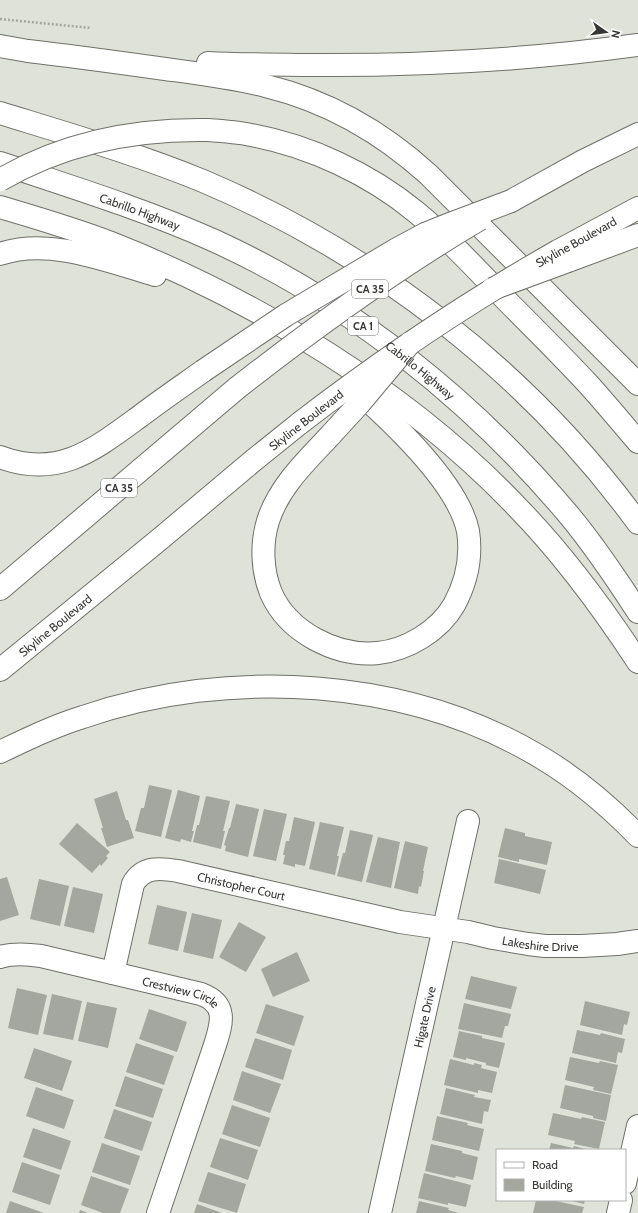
<svg xmlns="http://www.w3.org/2000/svg" width="638" height="1213" font-family="Cabin,sans-serif">
	<rect width="100%" height="100%" fill="#dfe2d9"/>
	<path fill="#a4a79f" d="M149 785 172 790 161 837 135 831 141 808H144Z
		M178 790 200 796 192 831H194L191 842 181 839 180 842 165 838Z
		M117 791 126 820H128L134 838 107 847 101 828H103L94 799Z
		M206 796 230 801 223 831H225L221 849 193 842 197 825H199Z
		M236 804 259 809 248 857 225 851 226 846 224 845 229 828H230Z
		M264 809 287 814 276 861 253 856Z
		M294 817 315 822 305 866 295 864V867L283 864 285 855H283L286 841H289Z
		M320 822 344 827 337 856H339L335 875 309 869Z
		M77 823 110 852 106 856 108 858 101 866 100 864 92 873 59 844Z
		M505 828 525 833V836L552 842 547 865 519 859V862L498 857Z
		M350 830 373 835 362 882 337 876 343 853H345Z
		M378 837 400 842 391 888 366 882Z
		M405 841 428 847 423 871H424L421 887 419 886 418 894 394 888Z
		M499 859 546 870 540 894 494 883Z
		M7 877 19 915 0 921V879Z
		M39 879 69 886 60 926 30 919Z
		M73 887 103 894 94 933 64 926Z
		M157 905 187 912 178 951 148 944Z
		M192 913 222 920 213 959 183 952Z
		M239 922 266 937 246 972 219 957Z
		M297 952 310 981 273 997 261 969Z
		M471 976 517 987 511 1009 465 999Z
		M17 988 47 995 38 1035 8 1028Z
		M52 994 82 1001 73 1040 43 1034Z
		M585 1001 630 1012 627 1025 624 1024 622 1035 580 1025Z
		M87 1002 117 1008 108 1048 78 1041Z
		M464 1003 511 1014 508 1026H505L502 1038 458 1029Z
		M266 1004 304 1016 294 1046 256 1033Z
		M149 1009 187 1022 177 1052 139 1039Z
		M577 1030 600 1035 601 1033 625 1039 622 1053 618 1052 616 1063 572 1053Z
		M459 1031 482 1036V1038L505 1043 499 1068 486 1065V1063L466 1058V1060L453 1057Z
		M255 1038 292 1050 283 1080 245 1067Z
		M136 1043 174 1056 164 1085 126 1072Z
		M34 1048 72 1061 62 1091 24 1078Z
		M570 1057 599 1063 600 1061 618 1065 611 1094 593 1090 594 1087 565 1080Z
		M450 1059 474 1065V1063L482 1065 481 1068 497 1072 492 1093 478 1090V1093L444 1085Z
		M242 1071 281 1084 270 1113 233 1100Z
		M125 1076 163 1089 153 1118 115 1106Z
		M565 1085 611 1095 606 1121 593 1118V1116L560 1108Z
		M36 1087 74 1100 64 1129 26 1116Z
		M446 1088 475 1095 474 1097 491 1100 488 1112 484 1111 482 1124 440 1114Z
		M232 1105 270 1118 260 1147 222 1134Z
		M114 1109 152 1122 142 1151 104 1138Z
		M553 1113 581 1119 582 1117 605 1122 599 1149 574 1144 575 1141 548 1135Z
		M437 1116 468 1123 467 1125 484 1129 479 1151 432 1140Z
		M33 1128 71 1141 61 1170 23 1157Z
		M220 1138 258 1150 248 1180 210 1167Z
		M102 1143 140 1156 130 1185 92 1172Z
		M551 1143 573 1148 574 1146 589 1150H549Z
		M431 1144 462 1151V1153L478 1157 473 1180 456 1176 455 1178 425 1171Z
		M22 1162 60 1175 50 1205 12 1192Z
		M208 1172 246 1184 237 1213 198 1201Z
		M424 1173 471 1185 466 1207 448 1203V1205L418 1198Z
		M91 1176 129 1189 120 1213H103L81 1205Z
		M536 1200H551L584 1207 582 1213H533Z
		M568 1200H585L584 1204Z
		M10 1201 44 1213H6Z
		M419 1201 449 1208 448 1210 459 1213H416Z
		M197 1204 222 1213H194Z
		M80 1210 88 1213H79Z"/>
	<g fill="none" stroke-linecap="round" stroke-linejoin="round">
		<defs>
			<g id="minor">
				<path id="s1" d="M0 957C13 953 27 954 41 956L201 994C228 1004 222 1023 215 1045L158 1213"/>
				<path id="s2" d="M113 973 133 884C143 866 160 868 178 871L400 922 468 932 493 938 528 944 545 946H582L617 944 638 941"/>
				<path d="M625 1183 638 1126"/>
				<path id="s3" d="M380 1213 468 821"/>
				<path d="M618 1213 621 1200"/>
			</g>
			<g id="major">
				<path d="M511 201 583 161 638 134"/>
				<path d="M558 251 638 208"/>
				<path d="M0 589 237 388"/>
				<path id="s4" d="M0 670 160 539 254 460 300 423"/>
			</g>
			<g id="highway">
				<path d="M0 46 28 51C71 56 115 62 158 68 194 73 230 77 266 86 327 101 383 133 429 175L638 384"/>
				<path d="M208 63C240 65 273 64 305 65 417 66 528 60 638 45"/>
				<path d="M0 113C68 134 137 154 203 181 375 254 528 372 638 523"/>
				<path d="M206 130C221 131 237 132 251 135 310 146 370 174 416 212 450 240 479 272 509 303 536 330 563 357 589 385 606 404 622 423 638 442"/>
				<path id="s5" d="M0 163C72 187 146 210 215 241 352 304 471 399 568 514 594 545 616 578 638 612"/>
				<path d="M0 207C37 218 75 229 111 243 256 300 409 393 517 507 563 554 602 607 638 662"/>
				<path d="M0 254C48 237 108 261 155 275"/>
				<path d="M568 261 638 235"/>
				<path d="M326 440C303 464 278 489 268 521 261 544 262 571 271 593 288 632 336 657 378 653 407 650 439 631 454 605 466 583 472 557 468 531 458 482 388 418 351 385"/>
				<path d="M0 457C58 479 94 450 139 417 160 401 182 386 203 371"/>
				<path d="M0 752C27 739 54 726 83 717 229 667 408 677 542 758 577 779 609 806 638 836"/>
			</g>
		</defs>
		<use href="#minor" stroke="#6f7169" stroke-width="24"/>
		<use href="#major" stroke="#6f7169" stroke-width="24"/>
		<use href="#highway" stroke="#6f7169" stroke-width="24"/>
		<path stroke="#a4a7a0" stroke-width="2.5" stroke-dasharray="2 2" stroke-linecap="butt" d="M0 19 91 28"/>
		<use href="#minor" stroke="#fff" stroke-width="22"/>
		<use href="#major" stroke="#fff" stroke-width="22"/>
		<use href="#highway" stroke="#fff" stroke-width="22"/>
		<defs>
			<path id="major-bridge" d="M237 388C315 327 395 269 480 219
				M300 423C382 360 468 302 558 251"/>
			<path id="highway-bridge" d="M0 180C63 143 134 129 206 130
				M492 289 568 261
				M203 371 286 315 397 249 425 234 450 224 511 201
				M326 440 359 404 410 343"/>
		</defs>
		<use href="#major-bridge" stroke="#6f7169" stroke-width="24" stroke-linecap="butt"/>
		<use href="#highway-bridge" stroke="#6f7169" stroke-width="24" stroke-linecap="butt"/>
		<use href="#major-bridge" stroke="#fff" stroke-width="22"/>
		<use href="#highway-bridge" stroke="#fff" stroke-width="22"/>
	</g>
	<g text-anchor="middle" dominant-baseline="central" stroke-width="3.5" stroke-linejoin="round" paint-order="stroke">
		<g fill="#fff" stroke="#737472" stroke-width="1">
			<rect x="352" y="280" width="36" height="18" rx="3"/>
			<rect x="348" y="317" width="30" height="18" rx="3"/>
			<rect x="101" y="479" width="36" height="18" rx="3"/>
		</g>
		<g font-size="11" font-weight="bold" fill="#373835">
			<text x="370" y="289">CA 35</text>
			<text x="363" y="326">CA 1</text>
			<text x="119" y="488">CA 35</text>
		</g>
		<g font-size="12" fill="#373835" stroke="#fff">
			<text stroke="none"><textPath href="#s5" startOffset="148">Cabrillo Highway</textPath></text>
			<text transform="translate(576 242) rotate(-29)">Skyline Boulevard</text>
			<text stroke="none"><textPath href="#s5" startOffset="472">Cabrillo Highway</textPath></text>
			<text transform="translate(306 420) rotate(-38)">Skyline Boulevard</text>
			<text stroke="none"><textPath href="#s4" startOffset="71">Skyline Boulevard</textPath></text>
			<text stroke="none"><textPath href="#s2" startOffset="207">Christopher Court</textPath></text>
			<text stroke="none"><textPath href="#s2" startOffset="512">Lakeshire Drive</textPath></text>
			<text stroke="none"><textPath href="#s1" startOffset="186">Crestview Circle</textPath></text>
			<text stroke="none"><textPath href="#s3" startOffset="201">Higate Drive</textPath></text>
		</g>
	</g>
	<rect x="496" y="1149" width="130" height="52" fill="#ffffff" stroke="#afafae"/>
	<rect x="504" y="1162" width="20" height="6" fill="#ffffff" stroke="#afafae"/>
	<text x="532" y="1169" font-size="12" fill="#373835">Road</text>
	<rect x="504" y="1179" width="20" height="12" fill="#a4a79f" stroke="#afafae"/>
	<text x="532" y="1189" font-size="12" fill="#373835">Building</text>
	<g transform="translate(606 32) rotate(103)" stroke="#ffffff" stroke-width="3" paint-order="stroke">
	<path d="M0-3L7 15L0 10L-7 15Z" fill="#373835"/>
	<text y="-6" font-size="11" font-weight="bold" text-anchor="middle" fill="#373835">N</text>
	</g>
</svg>
